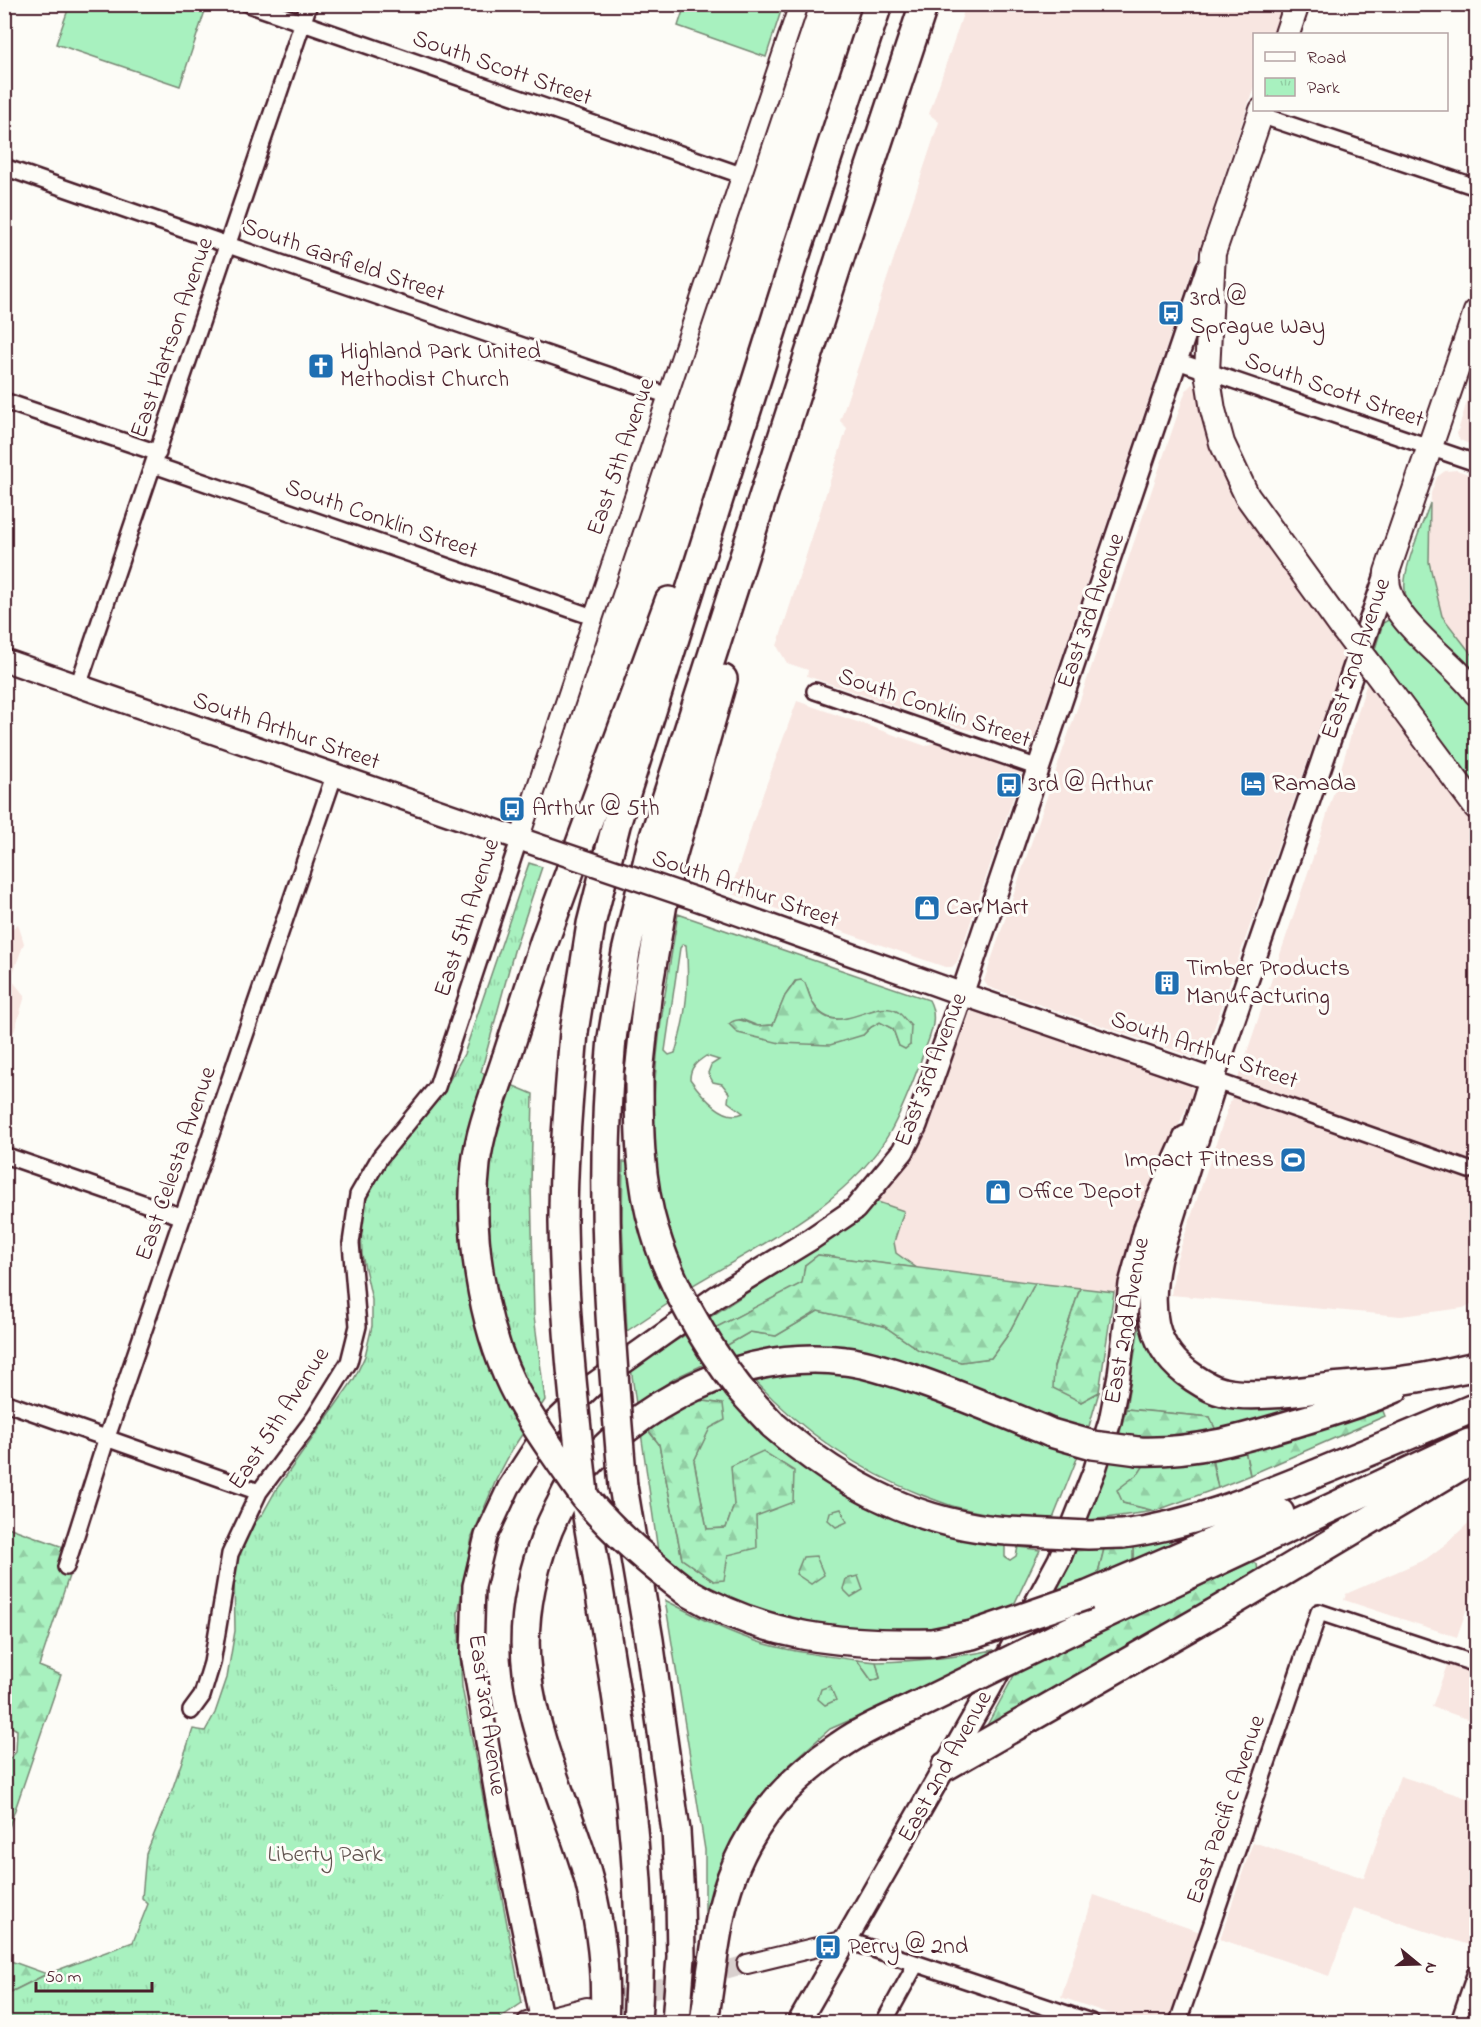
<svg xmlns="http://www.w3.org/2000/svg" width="1481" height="2027" font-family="'Indie Flower',sans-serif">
	<defs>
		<pattern id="forest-firs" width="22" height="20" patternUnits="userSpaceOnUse" patternTransform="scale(1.5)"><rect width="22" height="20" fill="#a8f1bf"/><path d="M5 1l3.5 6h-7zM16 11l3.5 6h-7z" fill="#92cea4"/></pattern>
		<pattern id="park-tufts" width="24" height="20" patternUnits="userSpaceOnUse" patternTransform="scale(1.5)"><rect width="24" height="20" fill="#a8f1bf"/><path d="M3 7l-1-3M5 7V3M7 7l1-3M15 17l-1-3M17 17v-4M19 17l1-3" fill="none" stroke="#92cea4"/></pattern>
	</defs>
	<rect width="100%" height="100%" fill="#fdfcf7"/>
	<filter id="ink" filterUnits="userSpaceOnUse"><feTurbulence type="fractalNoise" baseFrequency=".0167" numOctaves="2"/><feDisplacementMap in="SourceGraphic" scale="12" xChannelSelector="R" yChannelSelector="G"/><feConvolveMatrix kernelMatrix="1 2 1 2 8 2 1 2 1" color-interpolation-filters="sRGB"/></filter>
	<g filter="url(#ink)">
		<path fill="#f8e6e1" d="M966 5H1283L1272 34H1254V87L1034 739 1028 738 1024 741 1012 742 983 732 959 728 807 676 808 670 787 663 777 646 847 428 840 421 939 122 929 114Z
			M1476 372V447L1460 440 1457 434Z
			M1192 384 1199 388 1347 649 1205 1054 1202 1057 1196 1058 988 987 984 981 1186 390Z
			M1457 470 1476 477V660L1442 616 1429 562 1431 493 1437 477 1445 471Z
			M1367 682 1476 829V1302L1463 1308 1401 1316 1171 1295 1176 1261 1322 831Z
			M797 701 926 746 935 742 1022 772 957 962 952 967H945L730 893 757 810Z
			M18 924 24 943 11 979 25 996 14 1032 5 1028 4 930 12 929Z
			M973 1011 1189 1084 1192 1088V1094L1138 1222 1119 1293 917 1268 896 1253 894 1242 875 1201 910 1157 927 1126 970 1013Z
			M1476 1516V1592L1473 1591 1457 1637 1344 1600 1346 1594 1426 1559 1447 1543Z
			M1447 1665 1476 1674V1722L1432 1707Z
			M1400 1776 1476 1801V1932L1472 1946 1354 1908 1329 1976 1220 1939 1253 1842 1364 1878Z
			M1094 1895 1200 1932 1169 2022H1133L1061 1997Z"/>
		<path fill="#a8f1bf" stroke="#798875" stroke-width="1.5" fill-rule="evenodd" d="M70 4H207V5L180 86 56 44Z
			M685 5V4L783 5 766 57 678 26Z
			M1430 503 1429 562 1442 616 1476 660V675L1466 662 1413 612C1409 605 1405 598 1405 590 1402 569 1423 524 1430 503Z
			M1388 620 1394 622 1458 680 1476 706V787L1375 649 1383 623Z
			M678 914 929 1000C940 1020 928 1040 921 1060 912 1084 903 1109 890 1132 850 1203 758 1246 690 1287 631 1159 657 1045 678 914ZM683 944 686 945C690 981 686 1018 675 1053L669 1055 665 1051 680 948ZM795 981 805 983C808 990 810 999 814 1005 829 1030 859 1016 879 1008L910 1045 899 1046 893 1029 880 1022 871 1027 863 1035 730 1024 741 1019 758 1026 773 1025 785 996ZM706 1056 719 1060 711 1065 708 1073 713 1082 722 1084 729 1093 728 1102 743 1113C723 1123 700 1093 690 1079 690 1067 697 1062 706 1056Z
			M623 1162H628L637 1213 669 1303 627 1331 622 1220Z
			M875 1201 904 1211 894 1242 896 1253 917 1268 818 1255 805 1265 803 1283 713 1329 707 1319 834 1236Z
			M1035 1283 1080 1288 1054 1367 1081 1402 1099 1392 1087 1433 766 1351 731 1358 724 1347 750 1332 776 1336 818 1311 884 1326 919 1350 961 1362 991 1358 1007 1336Z
			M1142 1307 1180 1382 1312 1400 1313 1406 1216 1431 1210 1417 1126 1409Z
			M685 1335 705 1364 677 1377 636 1404 631 1368Z
			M782 1366 894 1378 1080 1451 1052 1521C1020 1519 988 1515 956 1507 945 1504 933 1499 922 1495 852 1468 796 1427 747 1372Z
			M719 1382 942 1533 1005 1545V1557L1010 1560 1016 1556 1018 1547 1040 1550 1009 1615 966 1625 910 1633 800 1623 723 1596 659 1558 640 1426ZM710 1427 694 1461 707 1529 726 1528 734 1505 714 1581 682 1559 659 1444 646 1428Z
			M1245 1449 1250 1475 1218 1488 1212 1458Z
			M1110 1458 1146 1462 1123 1503 1155 1511 1084 1521Z
			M1167 1537 1172 1543 1168 1549 1133 1564V1545Z
			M1104 1549 1096 1581 1049 1600 1071 1551Z
			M665 1600C696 1616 728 1633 762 1643 793 1652 825 1656 857 1660L872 1681 880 1678 876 1662C916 1661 954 1658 993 1650L988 1660 830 1729 787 1767 750 1811 724 1864 710 1927 705 1920V1850Z"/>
		<path fill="url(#forest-firs)" stroke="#798875" stroke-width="1.5" d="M801 980 805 983C808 990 810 999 814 1005 836 1041 873 996 898 1012 903 1016 907 1022 911 1026L910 1045 905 1049 899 1046 893 1029 880 1022 871 1027 863 1035 830 1045 780 1043 738 1033 729 1024C740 1015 746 1024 758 1026 762 1026 768 1025 773 1025L785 996 796 981Z
			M818 1255 1035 1283 1007 1336 991 1358 961 1362 919 1350 884 1326 818 1311 776 1336 750 1332 724 1347 713 1329 802 1283 805 1265Z
			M1080 1288 1114 1292 1099 1392 1081 1402 1053 1388 1054 1367Z
			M691 1399 723 1404 725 1420 710 1428 694 1461 707 1529 726 1528 734 1505 731 1466 763 1451 794 1471 793 1502 756 1516 757 1548 728 1555 724 1580 714 1581 682 1559 659 1444 646 1427Z
			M1126 1409 1210 1417 1216 1431 1155 1439 1119 1436Z
			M1383 1411 1385 1416 1250 1475 1245 1449 1296 1433Z
			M1211 1458 1218 1488 1155 1511 1123 1503 1117 1490 1139 1473 1146 1462Z
			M841 1509 847 1522 836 1527 828 1520 830 1512Z
			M5 1526 77 1552 39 1666 61 1675 5 1839V1764L16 1752 17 1730 5 1723Z
			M1133 1545V1564L1096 1581 1104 1549Z
			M816 1556 824 1575 811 1584 796 1574 803 1557Z
			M1252 1562 1257 1564 1258 1572 1231 1591 985 1729 1017 1670Z
			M858 1576 863 1590 851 1597 843 1589 846 1579Z
			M857 1660 876 1662 880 1678 872 1681Z
			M830 1686 836 1700 825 1705 818 1699 821 1689Z
			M5 1959 47 1974 5 1995Z"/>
		<path fill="url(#park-tufts)" stroke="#798875" stroke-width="1.5" d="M529 863 542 867 514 951 481 1072 533 1094 531 1184 534 1316 545 1400 513 1448 496 1480 472 1537 458 1613 462 1687 522 2003 494 2022H5V1995L47 1974 133 1942 148 1904 142 1898 146 1854 171 1793 193 1729 205 1731 215 1713 227 1678 235 1631 234 1570 239 1551 248 1531 263 1513 276 1490 354 1379 365 1356 372 1326V1300L362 1255 361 1229 365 1202 374 1182 386 1163 444 1090 464 1054Z"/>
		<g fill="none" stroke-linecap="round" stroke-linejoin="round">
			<path stroke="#d9d0ce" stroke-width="18" stroke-dasharray="18 9" stroke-linecap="butt" d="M595 2005 747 1964"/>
			<defs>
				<path id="minor" d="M248 4 741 175
					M1260 115 1476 187
					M4 167 228 245 669 396
					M1177 361 1476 463
					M4 401 158 453
					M154 465 593 617
					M78 686 309 4
					M815 691 1039 768
					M1213 1080 1469 1170
					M4 1155 183 1217
					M4 1402 259 1492
					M66 1567 107 1437 334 776
					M191 1711 202 1696 212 1663 230 1554 259 1492 315 1417 349 1362 358 1326 351 1243 358 1195 380 1157 437 1087 519 840
					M846 1940 1091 2022
					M884 2022 916 1964
					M1178 2022 1319 1612 1476 1664
					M1459 2022 1476 1972"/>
				<path id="tertiary" d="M519 840 799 4
					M747 1964 846 1940
					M527 2022 587 2007"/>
				<path id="secondary" d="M4 660 546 848
					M696 899 962 994 1213 1080
					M1206 1093 1213 1080 1387 572
					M542 2022 498 1806 472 1654 474 1586 486 1536 509 1487 546 1430 595 1383 716 1297 811 1239 855 1209 903 1151 916 1125 956 1012 1207 269
					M799 2022 990 1688 1059 1560 1095 1469 1110 1421 1119 1375 1130 1284 1146 1225 1185 1137"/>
				<path id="primary" d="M1287 34 1297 4
					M1262 110 1213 253 1207 372 1213 410 1222 443 1247 496 1343 629
					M1476 312 1387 572C1383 620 1450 656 1476 693
					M1383 682 1476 807"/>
				<path id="motorway" d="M574 1032 591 924 616 825 799 245 878 4
					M612 1038 626 952 651 846 842 251 924 4
					M506 1059 544 942 669 601
					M639 1073 648 989 670 864 723 679
					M1213 1080 1157 1258C1147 1306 1149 1349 1194 1378 1203 1384 1213 1390 1223 1392 1253 1399 1301 1391 1332 1387 1361 1384 1390 1383 1418 1378 1438 1375 1457 1370 1476 1366
					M773 1425C839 1483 918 1525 1007 1531
					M1138 1451C1195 1453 1241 1439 1295 1423 1329 1413 1362 1403 1394 1389
					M623 1486 649 1640 676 1831 680 1897 681 1957 676 2022
					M585 1504C612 1674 649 1850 637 2022
					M1123 1534C1192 1525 1256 1498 1320 1472 1372 1451 1424 1429 1476 1407
					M686 1591C766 1638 841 1645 932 1643
					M1088 1595 1280 1513
					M1076 1628 1469 1443
					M946 1766 1219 1610 1476 1457
					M604 2022C607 1971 599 1915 585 1866 565 1802 535 1739 527 1672 520 1618 534 1556 559 1507 563 1500 566 1490 572 1483 635 1404 741 1348 845 1361 866 1363 887 1371 908 1377 956 1393 1003 1413 1051 1433
					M704 2022C710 1985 714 1946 722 1909 738 1839 780 1785 839 1746 862 1730 887 1719 912 1708"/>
			</defs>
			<use href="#minor" stroke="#4a1f2b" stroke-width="20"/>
			<use href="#tertiary" stroke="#4a1f2b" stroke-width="22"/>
			<use href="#secondary" stroke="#4a1f2b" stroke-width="26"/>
			<use href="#primary" stroke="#4a1f2b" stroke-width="28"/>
			<use href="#motorway" stroke="#4a1f2b" stroke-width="32"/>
			<use href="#minor" stroke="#fdfcf7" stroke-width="15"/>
			<use href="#tertiary" stroke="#fdfcf7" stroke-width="18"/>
			<use href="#secondary" stroke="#fdfcf7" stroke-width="21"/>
			<use href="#primary" stroke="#fdfcf7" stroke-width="24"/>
			<use href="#motorway" stroke="#fdfcf7" stroke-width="27"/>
			<defs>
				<path id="secondary-bridge" d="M546 848 696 899"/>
				<path id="primary-bridge" d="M1343 629 1383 682"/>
				<path id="motorway-bridge" d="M574 1032C569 1095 563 1159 563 1222 564 1313 574 1404 584 1494
					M612 1038C598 1189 610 1335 623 1486
					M506 1059C495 1093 480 1128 476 1164 468 1232 482 1323 512 1385 525 1412 543 1437 560 1462 573 1480 585 1500 601 1516 627 1544 656 1568 686 1591
					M639 1073C639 1126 639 1180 655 1232 670 1283 706 1346 739 1388 750 1401 762 1413 773 1425
					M1051 1433 1093 1445 1138 1451
					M1007 1531 1088 1535 1123 1534
					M932 1643 972 1635 1088 1595
					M912 1708 1076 1628"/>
			</defs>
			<use href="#secondary-bridge" stroke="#4a1f2b" stroke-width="26" stroke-linecap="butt"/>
			<use href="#primary-bridge" stroke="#4a1f2b" stroke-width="28" stroke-linecap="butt"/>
			<use href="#motorway-bridge" stroke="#4a1f2b" stroke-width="32" stroke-linecap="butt"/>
			<use href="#secondary-bridge" stroke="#fdfcf7" stroke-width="21"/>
			<use href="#primary-bridge" stroke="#fdfcf7" stroke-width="24"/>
			<use href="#motorway-bridge" stroke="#fdfcf7" stroke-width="27"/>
		</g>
	</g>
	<defs>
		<symbol id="bus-square" viewBox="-11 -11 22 22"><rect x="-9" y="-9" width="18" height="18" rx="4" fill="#1f6fb2" stroke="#fdfcf7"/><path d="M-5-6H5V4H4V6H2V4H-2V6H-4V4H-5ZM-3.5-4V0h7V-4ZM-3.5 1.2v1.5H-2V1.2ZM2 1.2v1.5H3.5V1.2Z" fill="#fff"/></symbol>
		<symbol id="church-square" viewBox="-11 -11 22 22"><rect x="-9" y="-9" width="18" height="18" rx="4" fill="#1f6fb2" stroke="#fdfcf7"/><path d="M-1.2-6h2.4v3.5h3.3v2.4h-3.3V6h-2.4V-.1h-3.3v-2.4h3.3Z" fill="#fff"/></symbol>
		<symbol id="hotel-square" viewBox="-11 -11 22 22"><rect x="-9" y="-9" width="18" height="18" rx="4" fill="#1f6fb2" stroke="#fdfcf7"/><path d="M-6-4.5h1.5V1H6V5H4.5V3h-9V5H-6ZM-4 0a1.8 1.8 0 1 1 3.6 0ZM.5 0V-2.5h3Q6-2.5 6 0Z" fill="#fff"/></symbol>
		<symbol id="shop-square" viewBox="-11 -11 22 22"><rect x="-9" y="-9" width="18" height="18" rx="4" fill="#1f6fb2" stroke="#fdfcf7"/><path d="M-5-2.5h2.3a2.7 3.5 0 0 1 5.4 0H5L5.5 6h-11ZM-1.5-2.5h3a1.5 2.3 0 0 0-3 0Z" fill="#fff"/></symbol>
		<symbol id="building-square" viewBox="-11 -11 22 22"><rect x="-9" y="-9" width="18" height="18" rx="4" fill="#1f6fb2" stroke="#fdfcf7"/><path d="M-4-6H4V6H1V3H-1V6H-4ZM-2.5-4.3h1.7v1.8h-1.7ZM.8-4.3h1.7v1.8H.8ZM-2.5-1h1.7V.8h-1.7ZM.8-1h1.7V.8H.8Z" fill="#fff"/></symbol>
		<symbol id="stadium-square" viewBox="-11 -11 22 22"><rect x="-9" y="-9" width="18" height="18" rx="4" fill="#1f6fb2" stroke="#fdfcf7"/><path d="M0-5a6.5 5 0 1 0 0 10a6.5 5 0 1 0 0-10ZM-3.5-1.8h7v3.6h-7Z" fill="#fff"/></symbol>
	</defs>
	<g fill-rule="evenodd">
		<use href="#bus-square" x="1156" y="298" width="30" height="30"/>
		<use href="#church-square" x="306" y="351" width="30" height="30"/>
		<use href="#hotel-square" x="1238" y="769" width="30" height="30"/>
		<use href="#bus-square" x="994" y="770" width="30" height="30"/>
		<use href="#bus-square" x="497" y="794" width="30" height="30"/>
		<use href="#shop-square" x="912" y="893" width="30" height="30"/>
		<use href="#building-square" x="1152" y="968" width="30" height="30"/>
		<use href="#stadium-square" x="1278" y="1145" width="30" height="30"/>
		<use href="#shop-square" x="983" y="1177" width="30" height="30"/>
		<use href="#bus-square" x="813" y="1932" width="30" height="30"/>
	</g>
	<g text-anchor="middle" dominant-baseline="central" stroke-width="6" stroke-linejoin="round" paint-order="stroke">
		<g font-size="24" fill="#4a1f2b" stroke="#fdfcf7">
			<text transform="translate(502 69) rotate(19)">South Scott Street</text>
			<text transform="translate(343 261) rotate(19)">South Garfield Street</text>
			<text transform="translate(173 338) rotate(-71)">East Hartson Avenue</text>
			<text transform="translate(1334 391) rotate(19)">South Scott Street</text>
			<text transform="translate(622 457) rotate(-71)">East 5th Avenue</text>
			<text transform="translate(381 520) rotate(19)">South Conklin Street</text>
			<text transform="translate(1092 611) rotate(-71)">East 3rd Avenue</text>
			<text transform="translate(1357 659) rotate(-71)">East 2nd Avenue</text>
			<text transform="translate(934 709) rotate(19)">South Conklin Street</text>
			<text transform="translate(286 732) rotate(19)">South Arthur Street</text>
			<text transform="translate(745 890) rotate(19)">South Arthur Street</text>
			<text transform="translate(468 918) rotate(-72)">East 5th Avenue</text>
			<text transform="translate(1204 1051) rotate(19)">South Arthur Street</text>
			<text transform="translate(932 1070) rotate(-69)">East 3rd Avenue</text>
			<text transform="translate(177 1164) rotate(-71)">East Celesta Avenue</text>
			<text transform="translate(1128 1321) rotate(-80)">East 2nd Avenue</text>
			<text transform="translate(280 1419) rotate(-57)">East 5th Avenue</text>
			<text transform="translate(486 1715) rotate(82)">East 3rd Avenue</text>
			<text transform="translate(946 1767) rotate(-61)">East 2nd Avenue</text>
			<text transform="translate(1227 1810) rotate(-71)">East Pacific Avenue</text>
		</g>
		<g font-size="24" fill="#4a1f2b" stroke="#fdfcf7" text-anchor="start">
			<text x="1190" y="299">3rd @<tspan x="1190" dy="28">Sprague Way</tspan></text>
			<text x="340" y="352">Highland Park United<tspan x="340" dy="28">Methodist Church</tspan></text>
			<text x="1272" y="784">Ramada</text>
			<text x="1028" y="785">3rd @ Arthur</text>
			<text x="532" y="809">Arthur @ 5th</text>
			<text x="946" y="908">Car Mart</text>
			<text x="1186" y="969">Timber Products<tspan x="1186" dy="28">Manufacturing</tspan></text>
			<text x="1274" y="1160" text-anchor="end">Impact Fitness</text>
			<text x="1018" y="1192">Office Depot</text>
			<text x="848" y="1947">Perry @ 2nd</text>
		</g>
		<g font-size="24" fill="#625450" stroke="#fdfcf7">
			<text x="325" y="1855">Liberty Park</text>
		</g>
	</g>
	<rect width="1481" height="2027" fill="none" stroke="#fdfcf7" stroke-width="24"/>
	<rect x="12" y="12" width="1457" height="2003" fill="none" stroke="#4a1f2b" stroke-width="2" filter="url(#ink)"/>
	<rect x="1253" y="33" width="195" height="78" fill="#fdfcf7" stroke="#b5a4a5" stroke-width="1.5"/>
	<rect x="1265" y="52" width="30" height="9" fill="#fdfcf7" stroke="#b5a4a5" stroke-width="1.5"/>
	<text x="1307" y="63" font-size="18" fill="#4a1f2b">Road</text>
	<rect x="1265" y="78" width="30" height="18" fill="url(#park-tufts)" stroke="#b5a4a5" stroke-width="1.5"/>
	<text x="1307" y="93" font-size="18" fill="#4a1f2b">Park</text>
	<g transform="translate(1418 1964) rotate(109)" stroke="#fdfcf7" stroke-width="4.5" paint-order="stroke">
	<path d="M0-4.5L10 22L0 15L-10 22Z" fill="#4a1f2b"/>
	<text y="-9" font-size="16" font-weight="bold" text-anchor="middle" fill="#4a1f2b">N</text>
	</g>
	<path d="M36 1982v9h116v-9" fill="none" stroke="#4a1f2b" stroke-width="3"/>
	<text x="45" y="1982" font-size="18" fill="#4a1f2b" stroke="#fdfcf7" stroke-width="4.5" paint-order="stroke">50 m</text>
</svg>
